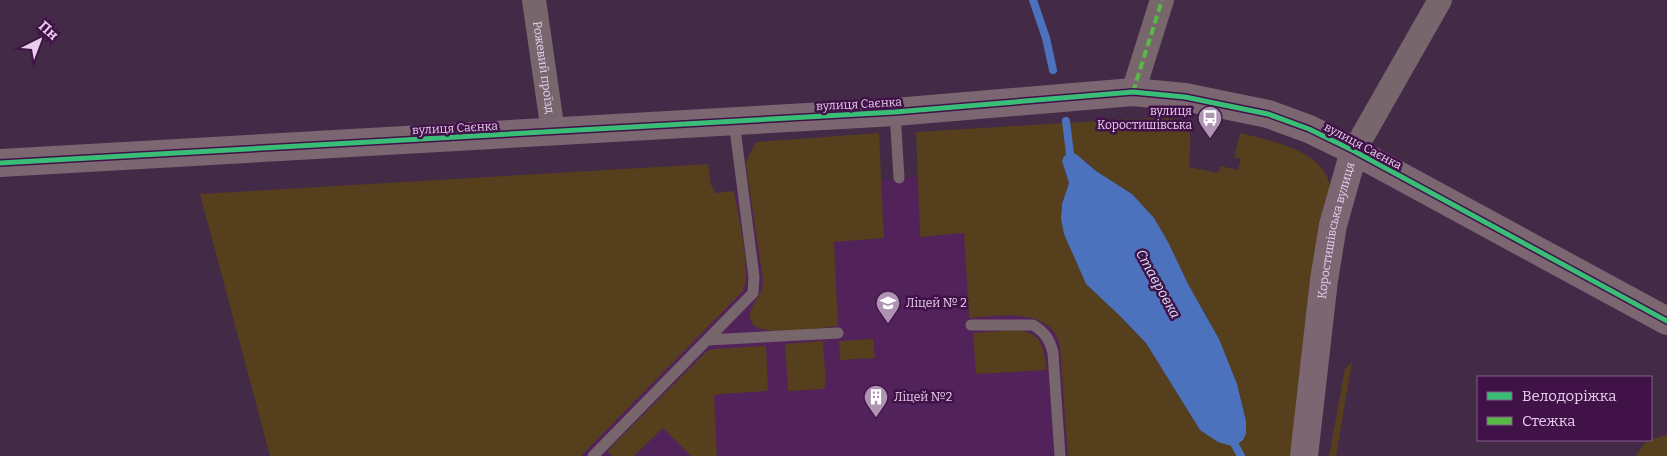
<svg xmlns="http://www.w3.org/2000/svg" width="1667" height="456" font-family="Bitter,serif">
	<rect width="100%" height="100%" fill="#432a47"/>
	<path fill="#52225a" d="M918 177 1199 456H528L712 193Z"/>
	<path fill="#553f1d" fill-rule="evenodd" d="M1130 119C1141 119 1180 115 1187 125 1193 135 1189 156 1189 167L1218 173 1220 166 1238 170 1241 158H1234L1240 133C1269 140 1332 152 1330 192 1330 197 1327 206 1325 210 1324 214 1320 217 1320 220 1318 228 1320 236 1321 244L1298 456H1068L1060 348C1054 306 999 316 969 318L964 233 920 237 916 132ZM1062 161H1086L1096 171 1132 194 1208 318 1237 384 1246 421V433L1243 440 1200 430 1146 343 1120 316 1086 284 1064 234 1061 219 1062 204 1069 183Z
		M879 133 884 238 834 242 838 326C819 328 779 334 761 329 755 328 750 323 750 316 750 303 763 296 763 281L746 165 747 159 756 142Z
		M708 164 711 185 716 193 734 191C738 215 752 271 743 291L581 456H270L200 194Z
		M1015 330C1043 332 1043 347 1047 370L976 374 973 333Z
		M873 339 875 358 840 360 839 341Z
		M823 341 826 384 823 389 788 391 785 344Z
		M766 346 768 391 720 394 714 396 717 456H691L663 428 634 456H612L607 451 707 351 713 349Z
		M1352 362 1336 456H1329L1345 369Z
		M1667 435V456H1636L1646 441Z"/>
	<path fill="#4c72bd" d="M1070 154H1076L1096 171 1132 194 1154 218 1168 242 1188 284 1219 339 1237 384 1246 421V434L1243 440 1235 446 1228 445 1218 442 1200 430 1146 343 1120 316 1086 284 1064 234 1061 219 1062 204 1069 183 1062 161 1064 156Z"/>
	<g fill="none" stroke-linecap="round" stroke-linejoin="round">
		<path stroke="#4c72bd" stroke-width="8" d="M1033 0 1046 38 1053 70
			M1066 121 1070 154 1075 162
			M1231 438 1241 456"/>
		<path stroke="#78666d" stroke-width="11" d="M895 112 899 178
			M971 325H1033C1045 332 1050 340 1053 353L1060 456
			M707 340 838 333
			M593 456 753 293 754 277 734 121"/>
		<g stroke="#78666d" stroke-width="24">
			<path id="s1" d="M534 0 553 132"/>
			<path d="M1133 92 1162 0"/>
			<path d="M1354 151 1440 0"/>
		</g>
		<g stroke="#7c6672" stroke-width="28">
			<path d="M0 163 895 112 1133 92 1185 97 1268 114 1309 129 1354 151 1667 321"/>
			<path id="s2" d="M1304 456 1324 280 1333 225 1354 151"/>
		</g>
		<path stroke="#58b947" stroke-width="4" stroke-dasharray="8 4" stroke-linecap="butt" d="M1133 92 1162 0"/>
		<defs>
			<path id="cycleway" d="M0 163 895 112 1133 92 1185 97 1268 114 1309 129 1354 151 1667 321"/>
		</defs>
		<use href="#cycleway" stroke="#401248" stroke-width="8"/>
		<use href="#cycleway" stroke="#3abd76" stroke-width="5"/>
	</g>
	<defs>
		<symbol id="bus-pin" viewBox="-11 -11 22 30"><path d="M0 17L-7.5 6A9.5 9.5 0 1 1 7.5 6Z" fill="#ae94b2" stroke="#401248"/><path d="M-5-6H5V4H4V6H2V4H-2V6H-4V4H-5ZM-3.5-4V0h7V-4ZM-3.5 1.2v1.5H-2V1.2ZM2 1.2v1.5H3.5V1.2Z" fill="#fff"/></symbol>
		<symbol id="school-pin" viewBox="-11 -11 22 30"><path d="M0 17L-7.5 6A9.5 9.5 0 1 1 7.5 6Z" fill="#ae94b2" stroke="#401248"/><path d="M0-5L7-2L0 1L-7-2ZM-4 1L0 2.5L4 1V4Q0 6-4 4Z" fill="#fff"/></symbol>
		<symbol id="building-pin" viewBox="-11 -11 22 30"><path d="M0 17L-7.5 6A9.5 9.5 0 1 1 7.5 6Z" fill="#ae94b2" stroke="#401248"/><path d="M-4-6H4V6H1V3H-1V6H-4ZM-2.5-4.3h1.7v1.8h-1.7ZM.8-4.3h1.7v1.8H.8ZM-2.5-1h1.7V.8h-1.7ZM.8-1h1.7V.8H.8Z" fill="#fff"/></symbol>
	</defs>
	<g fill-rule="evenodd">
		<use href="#bus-pin" x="1196" y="104" width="28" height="38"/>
		<use href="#school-pin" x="874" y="289" width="28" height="38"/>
		<use href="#building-pin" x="862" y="383" width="28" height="38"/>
	</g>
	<g text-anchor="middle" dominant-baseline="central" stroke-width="5" stroke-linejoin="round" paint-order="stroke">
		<g font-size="12" fill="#e8cdec" stroke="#401248">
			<text stroke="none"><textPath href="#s1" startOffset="68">Рожевий проїзд</textPath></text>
			<text transform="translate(859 104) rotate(-3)">вулиця Саєнка</text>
			<text transform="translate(455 128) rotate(-3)">вулиця Саєнка</text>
			<text transform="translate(1363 146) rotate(28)">вулиця Саєнка</text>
			<text stroke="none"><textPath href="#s2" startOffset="228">Коростишівська вулиця</textPath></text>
		</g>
		<g font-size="12" fill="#e8cdec" stroke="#401248" text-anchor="start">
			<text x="1192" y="111" text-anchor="end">вулиця<tspan x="1192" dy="14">Коростишівська</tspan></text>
			<text x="906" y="303">Ліцей № 2</text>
			<text x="894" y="397">Ліцей №2</text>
		</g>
		<g font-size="14" font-style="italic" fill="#d4e1f6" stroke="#401248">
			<text transform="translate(1158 284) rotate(61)">Ставровка</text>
		</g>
	</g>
	<rect x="1477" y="376" width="175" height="65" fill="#401248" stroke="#835d8a"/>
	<rect x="1487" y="392" width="25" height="8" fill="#3abd76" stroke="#835d8a"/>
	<text x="1522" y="401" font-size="15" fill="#e8cdec">Велодоріжка</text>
	<rect x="1487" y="417" width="25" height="8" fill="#58b947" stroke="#835d8a"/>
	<text x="1522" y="426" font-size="15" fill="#e8cdec">Стежка</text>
	<g transform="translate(40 40) rotate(42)" stroke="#401248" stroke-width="4" paint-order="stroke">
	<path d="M0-4L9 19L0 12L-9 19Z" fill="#e8cdec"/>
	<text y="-8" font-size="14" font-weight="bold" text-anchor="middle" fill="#e8cdec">Пн</text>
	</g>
</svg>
